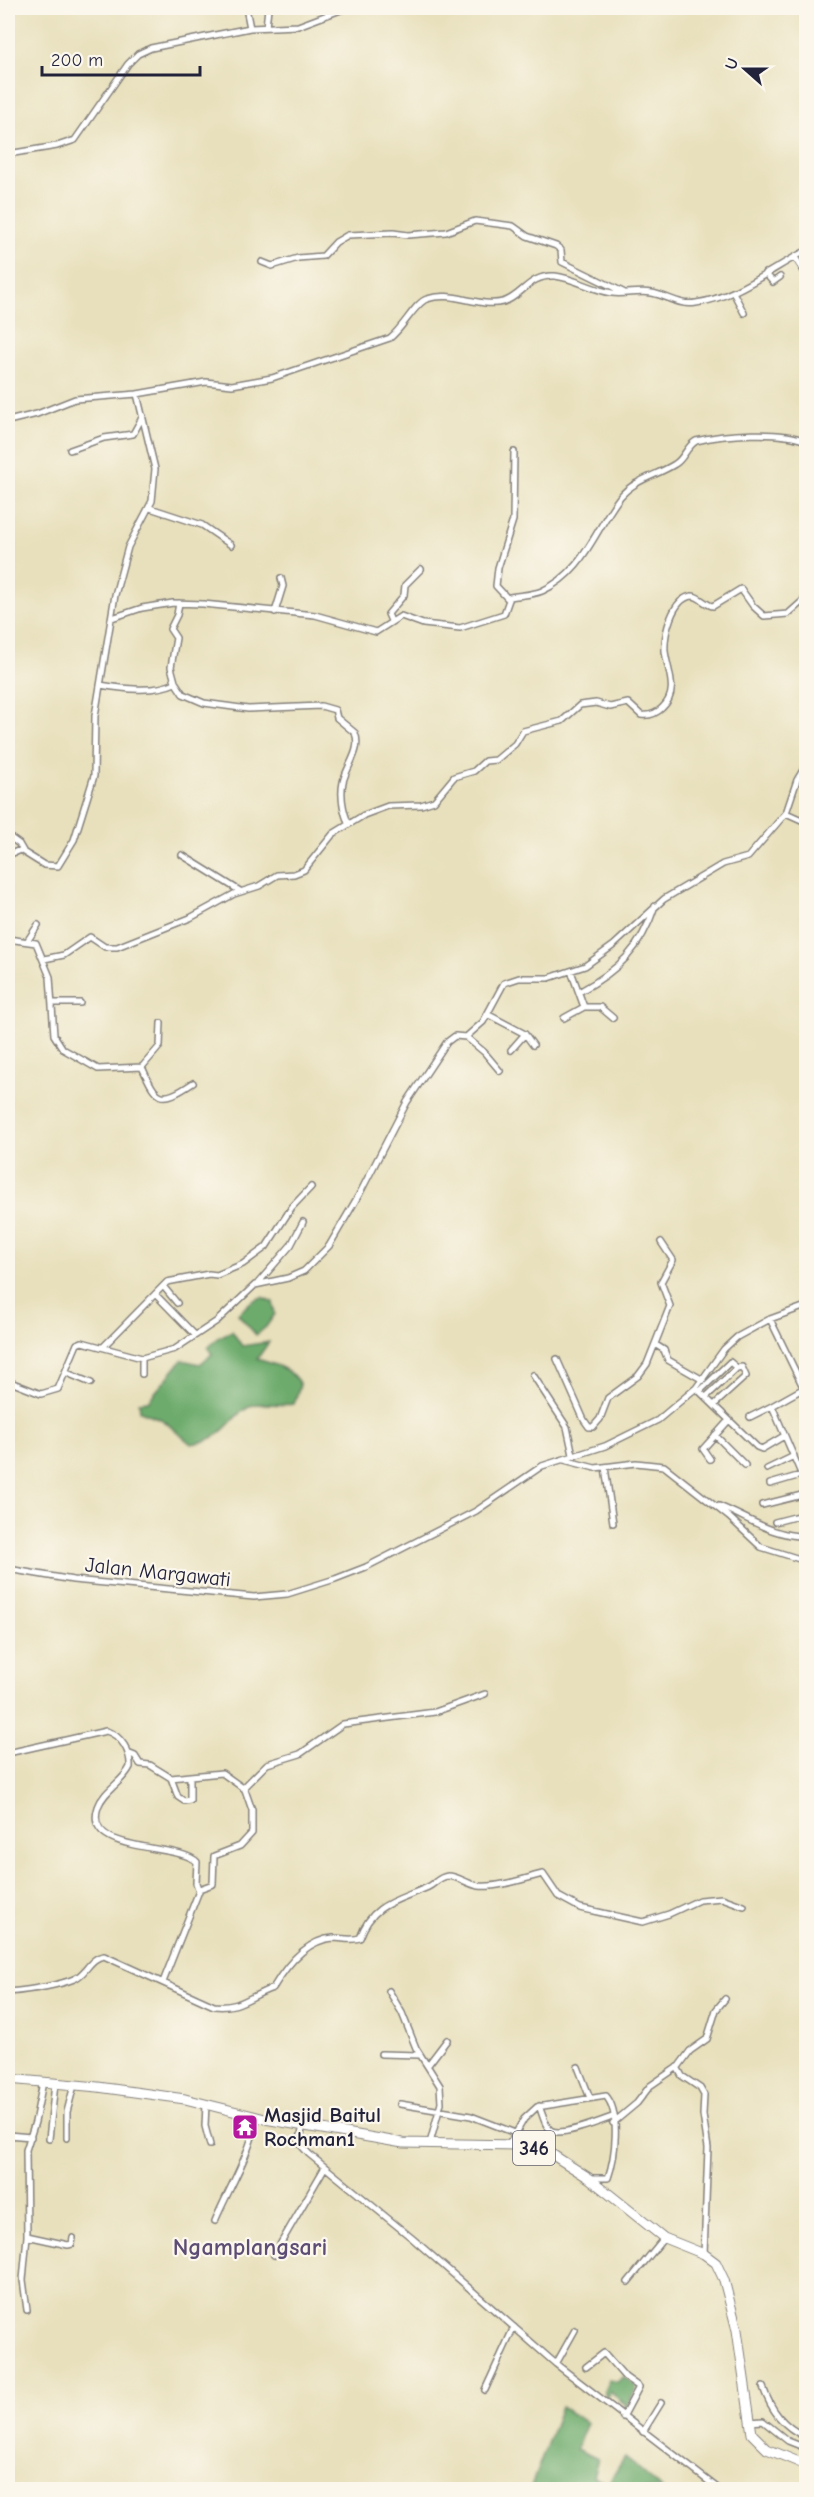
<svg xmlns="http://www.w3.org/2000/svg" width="814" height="2497" font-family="'Comic Neue',sans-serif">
	<rect width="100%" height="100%" fill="#fbf7ec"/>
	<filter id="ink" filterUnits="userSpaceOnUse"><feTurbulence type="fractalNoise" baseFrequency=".0167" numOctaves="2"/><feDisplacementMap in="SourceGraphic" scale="12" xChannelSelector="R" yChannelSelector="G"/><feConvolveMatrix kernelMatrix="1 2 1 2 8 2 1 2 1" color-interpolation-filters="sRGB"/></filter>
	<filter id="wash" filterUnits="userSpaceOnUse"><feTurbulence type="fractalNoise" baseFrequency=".008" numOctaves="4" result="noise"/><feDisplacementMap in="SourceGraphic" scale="24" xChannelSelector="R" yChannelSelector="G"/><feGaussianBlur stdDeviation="1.35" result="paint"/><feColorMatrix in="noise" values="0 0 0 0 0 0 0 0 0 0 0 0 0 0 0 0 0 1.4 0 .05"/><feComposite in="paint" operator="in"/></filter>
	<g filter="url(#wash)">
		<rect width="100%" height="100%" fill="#e8e0bc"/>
		<path fill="#6dab6c" stroke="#486654" stroke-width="1.5" d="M262 1297 273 1302 275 1314 266 1327 256 1335 238 1314 252 1301Z
			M232 1331 242 1346 269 1342 257 1359C273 1364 292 1368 300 1385L294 1404C282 1406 259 1402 253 1405 226 1417 229 1439 191 1444L163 1420 140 1411 139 1402 148 1401 182 1360 200 1364 212 1354 208 1348 219 1337Z
			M623 2376 637 2387 623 2416 621 2414 626 2405 610 2392 607 2399 604 2391 609 2380 618 2382Z
			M561 2407 587 2423 576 2449 598 2459 593 2477 608 2484 625 2457 662 2489H530Z"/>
	</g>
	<g filter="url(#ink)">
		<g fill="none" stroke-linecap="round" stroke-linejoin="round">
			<defs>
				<path id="minor" d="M246 8 250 28
					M266 27 268 8
					M8 154 57 146 75 140 128 64 138 54 151 48 250 28 298 26 346 8
					M795 257 806 274
					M262 262 272 266 298 258 323 256 336 242 348 235 393 233 408 235 446 232 475 221 513 226 527 236 556 246 561 250 562 262 623 292
					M765 273 773 282 780 277
					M733 292 744 313
					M8 421 37 414 75 399 137 394 206 382 232 385 272 378 390 338C403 328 416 302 427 299 452 290 478 308 503 302 522 297 529 274 555 276 574 278 592 290 612 293 625 295 639 290 652 293 668 296 680 306 696 303 738 297 770 269 806 251
					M70 450 104 438 133 434 143 416
					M150 508 202 525 231 545
					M509 600 496 586 498 568 513 520 514 452
					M179 603 177 615 170 629 176 638 171 667 175 682 183 694 204 703 248 709 321 706 335 710 337 718 355 733C362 750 347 765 343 782 340 796 343 810 348 823
					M275 612 283 586 281 578
					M112 618 142 608 173 603 203 604 315 615 376 632 401 616 423 624 460 628 504 614 510 597C521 595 532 595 542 591 584 572 594 531 620 497 635 479 656 476 675 464 684 459 686 447 696 441 724 434 780 430 806 441
					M391 621 388 614 404 595 405 585 421 569
					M100 685C124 689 154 693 175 683
					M786 813 806 822
					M8 836 19 844 23 851
					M8 855 20 850 44 865 58 866 74 840 94 776 95 716 115 595 128 547 152 501 155 469 137 394
					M182 855 240 891
					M8 939 36 943 50 977 54 1035 63 1049 98 1069 142 1067C157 1100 160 1105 193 1083
					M28 940 38 925
					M44 959 64 955 90 937 105 947H117L190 918 234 894 259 886 277 875 294 874 304 870 333 834 364 815 388 806 421 805 434 801 454 777 474 771 485 761 496 760 515 744 523 731 562 721 580 705 596 703 610 707 628 703 641 715C649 716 656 714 662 708 680 692 667 670 665 651 664 635 672 598 692 596 700 596 705 605 713 606L741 589 753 606 764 616 788 614 806 598
					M579 992C618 971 641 949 655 906
					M52 1003H80
					M584 1007H600L613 1018
					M487 1014 525 1034 533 1045
					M564 1018 584 1007 571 971
					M466 1037 484 1052 500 1071
					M511 1050 525 1034
					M142 1067 160 1046 161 1023
					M258 1283 291 1245 303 1222
					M163 1286 177 1303
					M155 1294 195 1335
					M770 1319 806 1393
					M656 1345 664 1350 668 1360 703 1380
					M103 1347 167 1282 209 1274 217 1275 243 1264 266 1247 292 1207 311 1187
					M142 1358V1374
					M557 1359 584 1420 589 1427H593L600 1419 608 1398 638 1376 647 1364 670 1306 661 1282 673 1260 661 1242
					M67 1373 91 1383
					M533 1375 567 1427 573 1455
					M8 1381 41 1394 58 1389 77 1344 82 1342 142 1358 175 1349 217 1321 255 1285 288 1278 304 1271 329 1246 360 1193 407 1102 447 1042 455 1036 466 1037 483 1022 504 983 519 978H549L585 966 614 945 664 899 723 864 748 857 786 813 797 780 806 765
					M806 1387 772 1406 806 1485
					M696 1388 757 1447 762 1449 784 1436
					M700 1391 730 1362 737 1368
					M706 1397 737 1368 742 1367 746 1376 714 1405
					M750 1417 772 1406
					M715 1435 745 1465
					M710 1459 703 1449 729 1420
					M564 1460 595 1468 636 1463 664 1466 729 1517 761 1547 806 1561
					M605 1467 613 1523
					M767 1469 794 1456
					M770 1484 801 1475
					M762 1505 806 1494
					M719 1506C749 1518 774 1537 806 1536
					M775 1522 806 1514
					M8 1569 73 1580 254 1597 287 1594 335 1579 366 1567 476 1511 542 1466 605 1446 658 1420 696 1388 724 1349 737 1337 770 1319 806 1306
					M8 1753 106 1731C121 1735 131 1752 130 1767 123 1782 104 1790 98 1807 82 1855 178 1842 197 1862L196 1883 199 1891 163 1982
					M130 1754 135 1756 140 1764 150 1765 171 1778 178 1797 184 1801 190 1800V1776L222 1773 243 1788 267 1764 300 1754 343 1724 435 1712 485 1694
					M171 1778 190 1776
					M199 1889 213 1884 214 1856 240 1846 252 1833V1810L244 1787
					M389 1991 402 2013 416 2048 440 2086 441 2103 430 2143
					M8 1992C29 1990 54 1987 74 1979 87 1974 89 1958 104 1956L214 2006C241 2009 249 1996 273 1988 286 1966 306 1940 333 1938 343 1938 350 1941 360 1938 372 1903 397 1901 428 1887 435 1884 438 1877 448 1876 458 1876 469 1885 479 1886 497 1888 526 1878 543 1874L558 1896 580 1908 643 1922 669 1914 699 1900 722 1898 744 1906
					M381 2054 420 2055
					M428 2065 447 2040
					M578 2067 590 2098
					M677 2067 682 2076 700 2088 704 2095 703 2115 708 2148 704 2254
					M206 2104 205 2126 210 2145
					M400 2104 471 2116 515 2133
					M539 2106C542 2112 545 2128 552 2131 563 2136 601 2121 612 2117
					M613 2123 637 2103 650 2086 679 2066 690 2051 707 2039 716 2010 725 1999
					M303 2126 299 2143 309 2154 413 2239 556 2364 720 2490
					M8 2135 31 2137
					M67 2138V2112L74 2085
					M49 2139 55 2084
					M509 2145 524 2119 537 2107 606 2096C621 2113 615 2158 608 2178H591
					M215 2221C230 2186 250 2155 257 2117
					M27 2236 68 2245 72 2244 73 2238
					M274 2255 325 2167
					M628 2282 664 2238
					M27 2310 23 2280 27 2236 26 2150 35 2122 43 2082
					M556 2364 575 2330
					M586 2367 604 2353 625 2377 639 2387 623 2417
					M763 2387C771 2410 783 2427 806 2437
					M485 2390 514 2327
					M749 2422 763 2421 788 2441 806 2448
					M643 2432 661 2403"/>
				<path id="primary" d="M8 2079 98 2087 185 2099 265 2119 403 2143 520 2145 553 2155 589 2178 664 2238 704 2254 716 2263 724 2280 737 2330 752 2434 767 2449 806 2465"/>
			</defs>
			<use href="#minor" stroke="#85817c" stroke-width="8"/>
			<use href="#primary" stroke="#85817c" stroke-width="11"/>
			<use href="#minor" stroke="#fff" stroke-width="5"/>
			<use href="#primary" stroke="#fff" stroke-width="9"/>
		</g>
	</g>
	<defs>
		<symbol id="temple-square" viewBox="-11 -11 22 22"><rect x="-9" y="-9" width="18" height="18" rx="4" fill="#b5179e" stroke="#fbf7ec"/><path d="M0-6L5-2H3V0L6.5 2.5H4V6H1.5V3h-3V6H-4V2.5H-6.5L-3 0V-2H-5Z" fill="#fff"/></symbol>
	</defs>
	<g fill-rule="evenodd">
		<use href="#temple-square" x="230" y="2112" width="30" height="30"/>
	</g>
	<g text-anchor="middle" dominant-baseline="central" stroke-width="4.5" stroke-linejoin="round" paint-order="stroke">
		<rect fill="#fbf7ec" stroke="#636270" stroke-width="1.5" x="513" y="2131" width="42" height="34" rx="4.5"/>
		<g font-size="20" font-weight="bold" fill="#22223b">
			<text x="534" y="2148">346</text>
		</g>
		<g font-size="21" fill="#22223b" stroke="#fbf7ec">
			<text transform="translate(158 1572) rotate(6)">Jalan Margawati</text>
		</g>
		<g font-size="21" font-weight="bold" fill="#22223b" stroke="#fbf7ec" text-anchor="start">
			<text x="264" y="2115">Masjid Baitul<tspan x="264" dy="24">Rochman1</tspan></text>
		</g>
		<g font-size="24" font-weight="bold" fill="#5d4d74" stroke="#fbf7ec">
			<text x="250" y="2247">Ngamplangsari</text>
		</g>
	</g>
	<rect width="814" height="2497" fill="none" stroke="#fbf7ec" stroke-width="30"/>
	<g transform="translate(745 69) rotate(291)" stroke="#fbf7ec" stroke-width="4.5" paint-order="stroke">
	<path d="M0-4.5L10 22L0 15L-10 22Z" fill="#22223b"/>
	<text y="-9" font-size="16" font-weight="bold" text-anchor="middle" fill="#22223b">U</text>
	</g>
	<path d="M42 66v9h158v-9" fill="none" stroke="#22223b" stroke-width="3"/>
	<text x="51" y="66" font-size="18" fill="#22223b" stroke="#fbf7ec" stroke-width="4.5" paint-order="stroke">200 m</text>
</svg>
